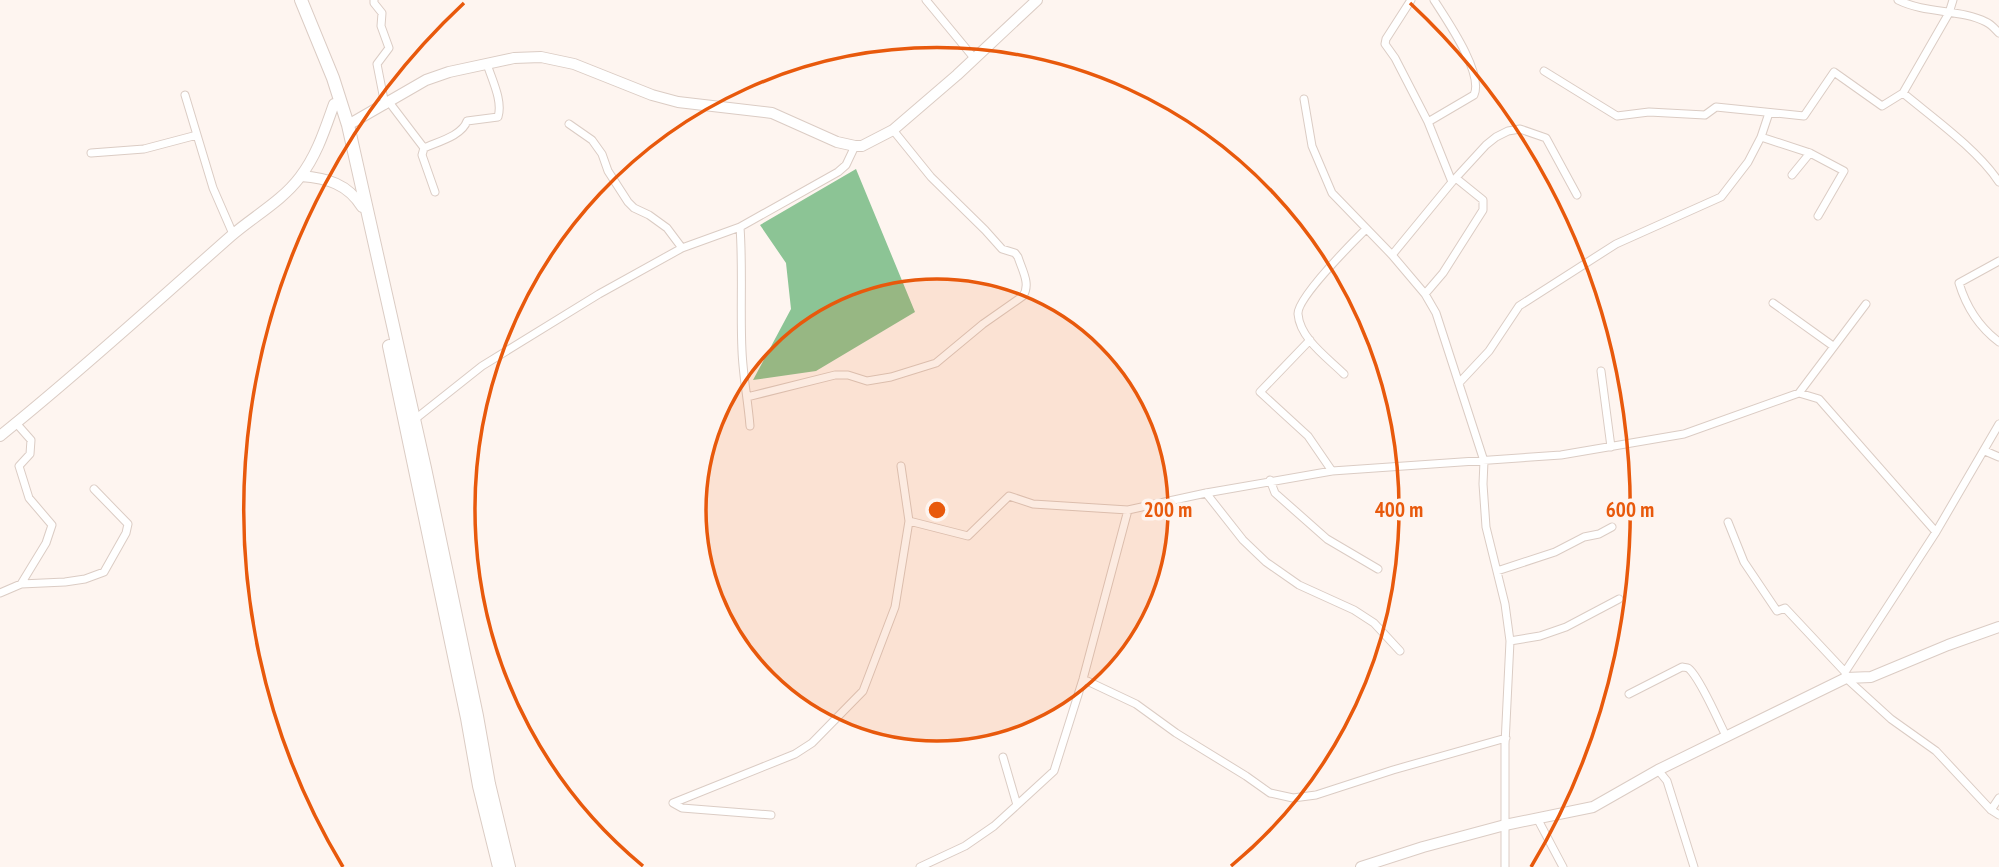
<svg xmlns="http://www.w3.org/2000/svg" width="1999" height="867" font-family="'PT Sans Narrow',sans-serif">
	<rect width="100%" height="100%" fill="#fef5f0"/>
	<path fill="#8cc495" d="M856 169 915 312 816 371 753 380 791 309 786 263 760 225Z"/>
	<g fill="none" stroke-linecap="round" stroke-linejoin="round">
		<defs>
			<path id="street" d="M374 0V3L382 13 381 26 389 48 377 64 385 105
				M926 0 974 58
				M1411 0 1386 39 1385 44 1395 58 1428 122 1452 182
				M1898 0C1926 14 1961 9 1986 22 1991 24 1995 29 1999 33
				M1544 71 1617 116 1649 112 1705 115 1716 107 1804 116 1834 72 1882 106 1903 93 1949 13 1953 0
				M1903 93C1933 118 1977 149 1999 182
				M185 95 213 188 233 234
				M1304 99 1312 146 1332 193 1392 255 1425 294 1436 313 1484 461 1483 484 1486 527 1505 604 1510 641 1505 744V867
				M389 102 424 148 422 155 435 192
				M1428 122 1474 95C1484 73 1446 19 1434 0
				M569 124 592 140 602 154 608 171 628 202 634 208 649 215 667 228 682 248
				M1761 137 1810 153 1844 171 1818 216
				M424 148C437 142 462 136 467 121L498 117C503 101 492 80 487 64
				M91 153 144 149 197 135
				M1792 175 1810 153
				M1392 255 1452 182 1486 145 1496 137 1508 131 1520 129 1546 138 1577 195
				M1999 261 1959 283C1966 306 1979 327 1999 342
				M1425 294 1443 273 1483 210V200L1457 179
				M1773 303 1833 346
				M1310 340 1260 392 1308 436 1332 471
				M1601 371 1611 447
				M1344 374C1328 358 1300 339 1298 314 1297 298 1353 242 1366 229
				M1459 383 1489 351 1519 306 1616 244 1721 197 1748 162 1761 137 1769 113
				M1799 393 1866 304
				M747 397 835 375H848L867 381 891 377 936 363 983 324 1023 296C1031 284 1022 270 1018 257L1015 253 1002 249 985 230 931 177 893 130
				M414 420 482 366 599 294 682 248 740 227
				M16 423 31 440 30 454 19 466 29 498 52 525 46 543 21 584
				M750 426C748 401 743 376 742 351 740 310 743 269 740 227L838 172 846 165 855 146
				M1985 451 1999 457
				M1270 480 1275 493 1327 539 1378 569
				M1206 493 1243 540 1266 562 1299 585 1354 610 1374 623 1400 651
				M909 521 968 536 1009 496 1033 504 1128 510 1206 493 1332 471 1561 455 1684 434 1799 393 1819 399 1936 532
				M1728 522 1744 562 1777 611 1785 608 1845 672 1846 678 1891 719 1936 751 1991 810
				M1497 571 1555 552 1584 537 1599 534 1612 527
				M0 593 21 584 65 582 85 579 104 572 126 533 128 524 94 489
				M1510 641 1540 636 1566 627 1619 599
				M1845 672 1936 532 1999 424
				M1083 679 1136 704 1176 733 1246 776 1270 793 1293 798 1316 795 1393 770 1506 738
				M1629 694 1682 667C1688 668 1688 667 1692 672 1704 687 1717 718 1726 736
				M1003 757 1017 805 1054 771 1083 679 1128 510
				M1658 770 1667 781 1694 867
				M1999 798 1991 810 1999 815
				M771 815 682 808 673 803 795 754 812 743 863 691 895 607 909 521 901 466
				M1537 818 1563 867
				M920 867 965 846 994 826 1017 805"/>
			<path id="secondary" d="M348 125 426 80 449 72 514 58 541 57 574 64 652 95 678 102 772 113 837 142 855 146H862L893 130 957 75 1037 0
				M301 176C327 178 348 184 362 207
				M0 436C80 372 155 303 231 236 254 216 282 201 300 177 317 155 325 129 334 104
				M1361 867 1423 847 1505 825 1593 807 1658 770 1846 678 1871 677 1948 645 1999 627"/>
			<path id="primary" d="M301 0 333 78 348 125 425 468 477 716 489 784 509 867
				M389 346 467 718 479 786 499 867"/>
		</defs>
		<use href="#street" stroke="#dbccc4" stroke-width="9"/>
		<use href="#secondary" stroke="#dbccc4" stroke-width="12"/>
		<use href="#primary" stroke="#dbccc4" stroke-width="14"/>
		<use href="#street" stroke="#fff" stroke-width="7"/>
		<use href="#secondary" stroke="#fff" stroke-width="10"/>
		<use href="#primary" stroke="#fff" stroke-width="12"/>
	</g>
	<circle cx="937" cy="510" r="231" fill="#e8590c" fill-opacity=".12"/>
	<g fill="none" stroke="#e8590c" stroke-width="3.5">
		<circle cx="937" cy="510" r="231"/>
		<path d="M643 866A462 462 0 1 1 1231 866"/>
		<path d="M343 867A693 693 0 0 1 464 3M1410 3A693 693 0 0 1 1531 867"/>
	</g>
	<circle cx="937" cy="510" r="10" fill="#e8590c" stroke="#fef5f0" stroke-width="3.5"/>
	<g font-size="21" text-anchor="middle" font-weight="bold" fill="#e8590c" stroke="#fef5f0" stroke-width="7" stroke-linejoin="round" paint-order="stroke">
		<text x="1168" y="517">200 m</text>
		<text x="1399" y="517">400 m</text>
		<text x="1630" y="517">600 m</text>
	</g>
</svg>
